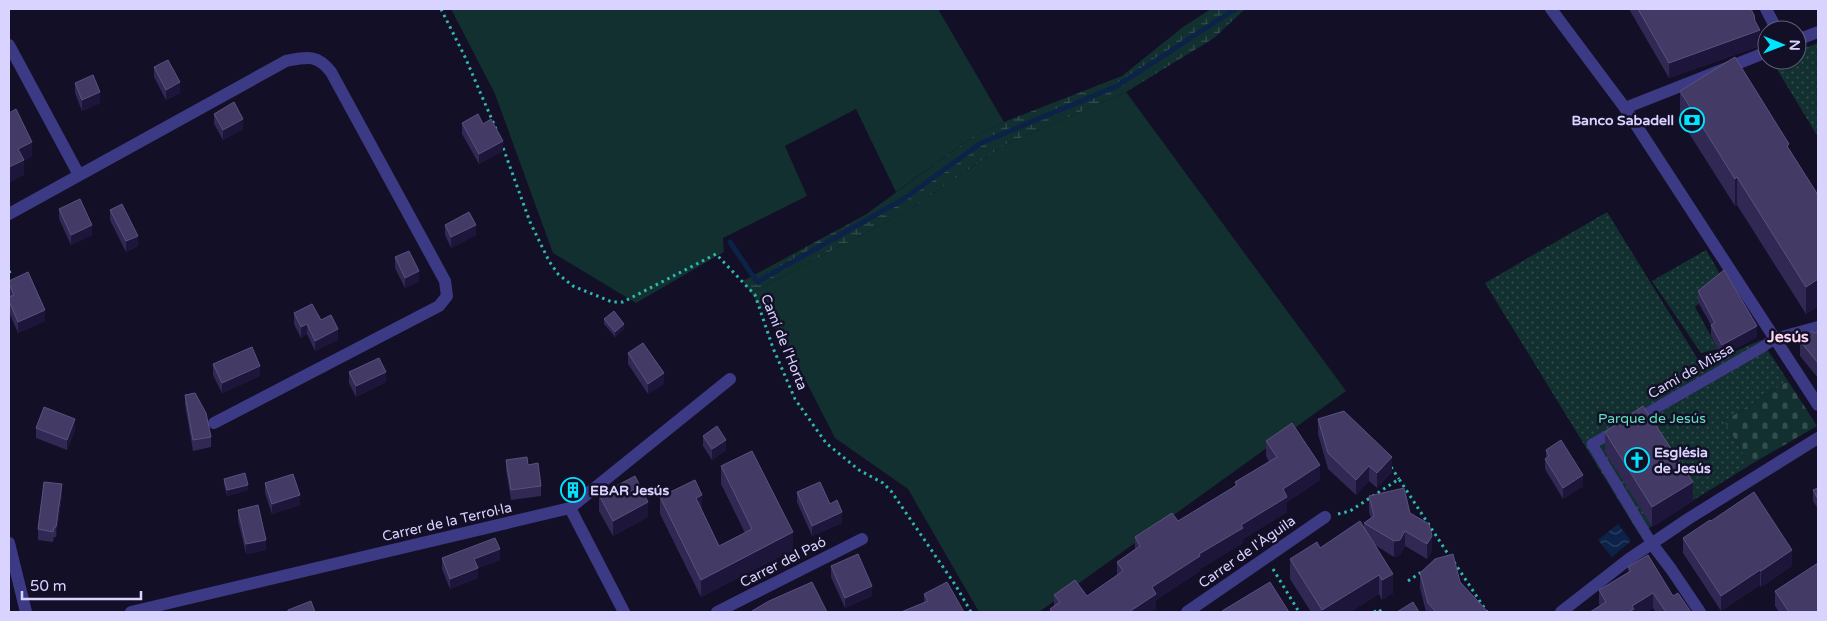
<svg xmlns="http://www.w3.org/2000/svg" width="1827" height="621" font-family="'Varela Round',sans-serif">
	<defs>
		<pattern id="wetland-marsh" width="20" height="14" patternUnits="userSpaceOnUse" patternTransform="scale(1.25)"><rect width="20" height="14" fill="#12302f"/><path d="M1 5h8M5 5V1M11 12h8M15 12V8" fill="none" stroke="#344d4e"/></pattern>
		<pattern id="cemetery-stones" width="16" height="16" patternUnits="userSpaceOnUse" patternTransform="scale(1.25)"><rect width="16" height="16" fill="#12302f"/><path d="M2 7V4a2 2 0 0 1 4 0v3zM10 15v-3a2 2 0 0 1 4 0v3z" fill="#344d4e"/></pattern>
		<pattern id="park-dots" width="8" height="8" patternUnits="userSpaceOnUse" patternTransform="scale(1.25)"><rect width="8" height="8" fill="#12302f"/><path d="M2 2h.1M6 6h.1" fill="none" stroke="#344d4e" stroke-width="1.8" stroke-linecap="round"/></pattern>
		<pattern id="water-waves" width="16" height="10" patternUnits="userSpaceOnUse" patternTransform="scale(1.25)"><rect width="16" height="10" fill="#0c2248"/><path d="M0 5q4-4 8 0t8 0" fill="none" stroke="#2f4163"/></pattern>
	</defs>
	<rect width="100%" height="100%" fill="#130f26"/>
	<path fill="#12302f" d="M451 9H938L1004 122 974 136 896 192 856 109 785 146 807 196 723 238 724 252 636 303 553 253 495 94Z
		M1126 92 1346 391 1039 612H979L908 489 835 438 790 350 751 293 909 210 1004 145Z"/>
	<path fill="url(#wetland-marsh)" d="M1211 9H1245L1214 38 1126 92 1004 145 909 210 751 293 743 281 865 215 974 136 1004 122 1122 76 1183 27Z"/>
	<path fill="url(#cemetery-stones)" d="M1788 381 1817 426 1750 465 1724 421Z"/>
	<path fill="url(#park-dots)" d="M1818 43V137L1772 61 1797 60V51Z
		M1607 212 1702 366 1761 340 1788 381 1724 421 1750 465 1639 534 1485 283Z
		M1706 250 1724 281 1695 307 1718 349 1701 353 1652 281Z"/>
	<path fill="url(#water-waves)" d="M1618 524 1631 541 1612 557 1598 540Z"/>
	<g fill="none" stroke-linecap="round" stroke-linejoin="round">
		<path stroke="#0c2248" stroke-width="5" d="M730 242 757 282 902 200 981 143 1117 86 1235 9"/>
		<path stroke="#2fb8b0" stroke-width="3" stroke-dasharray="2.5 4" stroke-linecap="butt" d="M441 9 465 57 496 129
			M501 142 530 222 549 261 558 274 573 286 612 302H623L716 254 755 295 773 348 795 399 826 443 859 470 883 483 891 491 956 586 971 612
			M9 271 11 274
			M1391 467 1399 479
			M1338 514 1350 511 1399 479 1450 557
			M1454 562 1487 612
			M1273 569 1299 612
			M1408 581 1423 571
			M1374 612 1379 609 1381 612"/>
		<path stroke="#3d3a85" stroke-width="11" d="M1635 420 1761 348 1774 339
			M1619 429 1592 444 1652 544"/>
		<path stroke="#3d3a85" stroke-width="12" d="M1766 9 1777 30
			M1797 40 1818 32
			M9 45 79 175
			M1625 108 1767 52
			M9 214 286 61C307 57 317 54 331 72L445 281 447 296 439 306 214 423
			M1774 339 1818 327
			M570 508 624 612
			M9 543 26 612
			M1652 544 1671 569 1700 612
			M131 612 570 508 730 379
			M717 612 862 539
			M1187 612 1325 517"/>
		<path stroke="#3d3a85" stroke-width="12" d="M1551 9 1625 108 1818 405
			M1561 612 1629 559 1688 519 1818 438"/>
	</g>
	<path fill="#312854" d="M1629 9H1751L1755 21 1760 46 1669 78Z
		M154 67 180 93 166 100 154 77Z
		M75 83 100 103 82 111 75 93Z
		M1680 91 1789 150 1818 195V306L1806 314 1737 205 1735 206 1680 119Z
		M214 114 243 129 223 140 214 124Z
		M462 123 483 124 503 151 479 164 462 134Z
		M59 209 92 235 71 245 59 219Z
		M110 210 138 246 126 252 110 220Z
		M445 225 476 235 451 248 445 235Z
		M395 257 419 281 405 288 395 268Z
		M9 281 45 321 18 333 9 312V297H10L9 294Z
		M1698 291 1757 337 1722 356 1711 336V325L1698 302Z
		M294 313 321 320 338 340 315 351 307 334 301 338 294 324Z
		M604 319 624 329 615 337 604 324Z
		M1818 332V378L1800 356V341L1814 333Z
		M628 353 664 384 648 394 628 364Z
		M213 364 260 376 222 393 213 375Z
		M349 372 386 382 356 397 349 383Z
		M185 395 211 437V447L193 451 185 405Z
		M1318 419 1392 472 1377 488 1369 481 1356 495 1328 469 1318 434Z
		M36 428 75 430 67 450 36 438Z
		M1605 432 1693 501 1652 527 1605 452Z
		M703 436 726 450 712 460 703 446Z
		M1266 441 1320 480 1287 502V512L1243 539V543L1200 569V571L1156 600V609L1152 612H1050V609L1054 606V595L1087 596 1117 576V562L1135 550V537L1178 521 1235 487V482L1269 462 1266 456Z
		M1546 450 1583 486 1563 499 1545 469V459L1546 458Z
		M506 460 528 465 541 486V496L511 500 506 470Z
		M721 466 793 550 701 597 660 514V497L702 511 719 546 745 533 721 484Z
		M224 479 248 490 227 496 224 484Z
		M265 483 300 505 272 514 265 493Z
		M1818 488V509L1813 501V490Z
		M797 492 830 504 842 523 812 536 797 502Z
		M62 495 56 537H54L53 542 38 540V529Z
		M599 495 648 517 613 536 599 511Z
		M1369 496 1410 513 1432 551 1427 559 1405 546 1400 555 1394 557 1375 545 1393 593 1382 600 1379 594 1350 612H1311L1290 579V559L1320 548 1364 527V523L1371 518 1369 512Z
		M238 510 266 550 246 554 238 520Z
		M1711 521 1792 566 1761 587 1760 585 1721 611 1683 553V538Z
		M442 558 500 560 478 568V578L450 589 442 569Z
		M831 566 872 596 845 608 831 577Z
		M1628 567 1673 596 1691 612H1656L1653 608 1646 612H1590L1600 606 1599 604V590L1628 572Z
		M1420 573 1460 582 1488 612H1426L1420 588Z
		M1775 591 1818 612H1779L1775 606Z
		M924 594 964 612 924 602Z"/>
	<path fill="#1d163a" d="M1760 30V46L1669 78V63Z
		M180 82V93L166 100V90Z
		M100 92V103L82 111V100Z
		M243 119V129L223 140V130Z
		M503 141V151L479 164V154Z
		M32 142V157L24 161V175L9 183V167L18 149Z
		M1737 177V205L1735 206V179Z
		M92 225V235L71 245V235Z
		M476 225V235L451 248V237Z
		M138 236V246L126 252V241Z
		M419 271V281L405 288V278Z
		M1818 279V306L1806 314V287Z
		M45 310V321L18 333V322Z
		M307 324V334L301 338V327Z
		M624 324V329L615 337V332Z
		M1757 326V337L1722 356V345Z
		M338 329V340L315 351V341Z
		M260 366V376L222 393V383Z
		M386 372V382L356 397V386Z
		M664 373V384L648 394V384Z
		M75 419V430L67 450V440Z
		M726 440V450L712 460V449Z
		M1392 457V472L1377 488V473Z
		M1320 465V480L1287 502V512L1243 539V543L1200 569V571L1156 600V609L1152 612H1129L1152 587 1241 525 1283 489Z
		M1369 466V481L1356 495V480Z
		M1583 475V486L1563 499V488Z
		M1693 482V501L1652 527V507Z
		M62 484V495L56 537V527Z
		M248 485V490L227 496V490Z
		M300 495V505L272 514V504Z
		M702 495V513L696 498Z
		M648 502V517L613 536V521Z
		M842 512V523L812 536V526Z
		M1405 531V546L1400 555 1394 557V541Z
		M793 532V550L701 597V580Z
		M1432 536V551L1427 559V544Z
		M266 540V550L246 554V544Z
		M500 549V560L478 568V578L450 589V579L474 559Z
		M1792 550V566L1761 587V571Z
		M1760 570V585L1721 611V596Z
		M1393 574V593L1382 600V580Z
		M1379 575V594L1350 612H1322V610Z
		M872 586V596L845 608V598Z
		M1653 593V608L1646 612H1629L1632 606Z"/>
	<path fill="#433a66" stroke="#5a527e" d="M1638 9H1751L1754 15 1755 21 1760 30 1669 63Z
		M1735 57 1789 144 1787 146 1818 195V279L1806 287 1737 177 1735 179 1680 91Z
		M168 60 180 82 166 90 154 67Z
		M93 75 100 92 82 100 75 83Z
		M234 102 243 119 223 130 214 114Z
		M16 109 32 142 18 149 24 160 9 167V113Z
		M478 114 483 124 491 119 503 141 479 154 462 123Z
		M80 199 92 225 71 235 59 209Z
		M122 204 138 236 126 241 110 210Z
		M469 212 476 225 451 237 445 225Z
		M409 251 419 271 405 278 395 257Z
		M1724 270 1757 326 1722 345 1711 325 1715 323 1698 291Z
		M28 272 45 310 18 322 9 301V297L14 295 9 283V281Z
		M312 304 321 320 331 315 338 329 315 341 307 324 301 327 294 313Z
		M614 311 624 324 615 332 604 319Z
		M1812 331 1814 333 1818 332V363L1800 341Z
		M643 343 664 373 648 384 628 353Z
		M252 347 260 366 222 383 213 364Z
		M379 358 386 372 356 386 349 372Z
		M195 393 206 413 211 437 193 440 185 395Z
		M1643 406 1693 482 1652 507 1605 432Z
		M44 407 75 419 67 440 36 428Z
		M1344 411 1392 457 1377 473 1369 466 1356 480 1328 453 1318 419Z
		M1292 423 1320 465 1283 489 1287 497 1241 525 1243 528 1199 554 1200 556 1152 587 1156 594 1129 612H1052L1050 609 1060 602 1054 595 1075 580 1087 596 1123 571 1117 562 1140 546 1135 537 1172 513 1178 521 1237 485 1235 482 1277 457 1266 441Z
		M717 426 726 440 712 449 703 436Z
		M1561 440 1583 475 1563 488 1545 459 1549 456 1546 450Z
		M752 451 793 532 701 580 660 497 695 480 702 495 696 498 719 546 752 529 721 466Z
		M527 457 528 465 538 463 541 486 511 490 506 460Z
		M245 473 248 485 227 490 224 479Z
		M293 474 300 495 272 504 265 483Z
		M635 476 648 502 613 521 599 495Z
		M44 482 62 484 56 527H54L53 532 38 529Z
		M820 482 830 504 837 500 842 512 812 526 797 492Z
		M1404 488 1410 513 1429 524 1432 536 1427 544 1405 531 1400 540 1394 541 1364 523 1374 516 1369 496Z
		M1818 488V499L1813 490Z
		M1754 492 1792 550 1761 571 1760 570 1721 596 1683 538 1710 520 1711 521Z
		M258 505 266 540 246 544 238 510Z
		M1360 521 1393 574 1382 580 1379 575 1322 610 1290 559 1317 542 1320 548Z
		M495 538 500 549 474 559 478 568 450 579 442 558Z
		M858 554 872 586 845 598 831 566Z
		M1453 554 1460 582 1488 612H1436L1428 603 1420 573 1435 559Z
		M1648 555 1673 596 1678 593 1691 612H1666L1653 593 1632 606 1634 609 1629 612H1590L1606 602 1599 590 1631 571 1628 567Z
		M1818 563V612H1789L1775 591Z
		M812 582 827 612H753L752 611 769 601Z
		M947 582 964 612H901L928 601 924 594Z
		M1270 582 1289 612H1222V611Z
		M311 601 315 612H288V610Z
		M1413 602 1419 612H1397Z"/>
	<defs>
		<symbol id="bank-ring" viewBox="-11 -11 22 22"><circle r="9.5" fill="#130f26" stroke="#00e5ff" stroke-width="1.5"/><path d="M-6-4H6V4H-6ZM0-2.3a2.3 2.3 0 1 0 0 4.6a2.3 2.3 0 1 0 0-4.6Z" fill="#00e5ff"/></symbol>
		<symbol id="church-ring" viewBox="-11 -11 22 22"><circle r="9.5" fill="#130f26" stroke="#00e5ff" stroke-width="1.5"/><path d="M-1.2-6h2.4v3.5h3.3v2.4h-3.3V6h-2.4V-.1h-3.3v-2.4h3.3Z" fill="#00e5ff"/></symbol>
		<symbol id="building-ring" viewBox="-11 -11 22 22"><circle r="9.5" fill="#130f26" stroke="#00e5ff" stroke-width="1.5"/><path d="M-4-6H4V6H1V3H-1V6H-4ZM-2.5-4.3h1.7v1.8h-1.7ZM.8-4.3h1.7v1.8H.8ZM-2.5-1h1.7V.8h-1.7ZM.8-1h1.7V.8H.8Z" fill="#00e5ff"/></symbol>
	</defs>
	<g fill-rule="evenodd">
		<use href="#bank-ring" x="1678" y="106" width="28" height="28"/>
		<use href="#church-ring" x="1623" y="446" width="28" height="28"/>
		<use href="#building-ring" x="559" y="476" width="28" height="28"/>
	</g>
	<g text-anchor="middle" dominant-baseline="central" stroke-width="5" stroke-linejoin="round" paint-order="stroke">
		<g font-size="14" font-weight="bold" fill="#d9d4ff" stroke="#130f26" text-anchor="start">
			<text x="1674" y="120" text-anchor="end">Banco Sabadell</text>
			<text x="1654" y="452">Església<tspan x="1654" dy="16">de Jesús</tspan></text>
			<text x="590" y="490">EBAR Jesús</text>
		</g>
		<g font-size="14" fill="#d9d4ff" stroke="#130f26">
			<text transform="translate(784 342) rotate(68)">Camí de l'Horta</text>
			<text transform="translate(1691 371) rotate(-30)">Camí de Missa</text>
			<text transform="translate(447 522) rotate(-13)">Carrer de la Terrol·la</text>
			<text transform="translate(1247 552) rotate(-35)">Carrer de l'Àguila</text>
			<text transform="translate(783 562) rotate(-27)">Carrer del Paó</text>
		</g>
		<g font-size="14" fill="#5fe0c0" stroke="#130f26">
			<text x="1652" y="418">Parque de Jesús</text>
		</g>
		<g font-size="16" font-weight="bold" fill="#ffd6f0" stroke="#130f26">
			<text x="1788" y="337">Jesús</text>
		</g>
	</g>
	<rect width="1827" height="621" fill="none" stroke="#d9d4ff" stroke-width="20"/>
	<g transform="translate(1782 45) rotate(91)"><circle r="24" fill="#130f26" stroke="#625e7d"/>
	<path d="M0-4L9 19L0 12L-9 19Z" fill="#00e5ff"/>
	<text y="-8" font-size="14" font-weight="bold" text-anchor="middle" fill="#d9d4ff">N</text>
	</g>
	<path d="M22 591v8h119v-8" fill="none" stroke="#d9d4ff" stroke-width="2.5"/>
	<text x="30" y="591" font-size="15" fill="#d9d4ff" stroke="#130f26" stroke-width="4" paint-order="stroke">50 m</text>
</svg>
